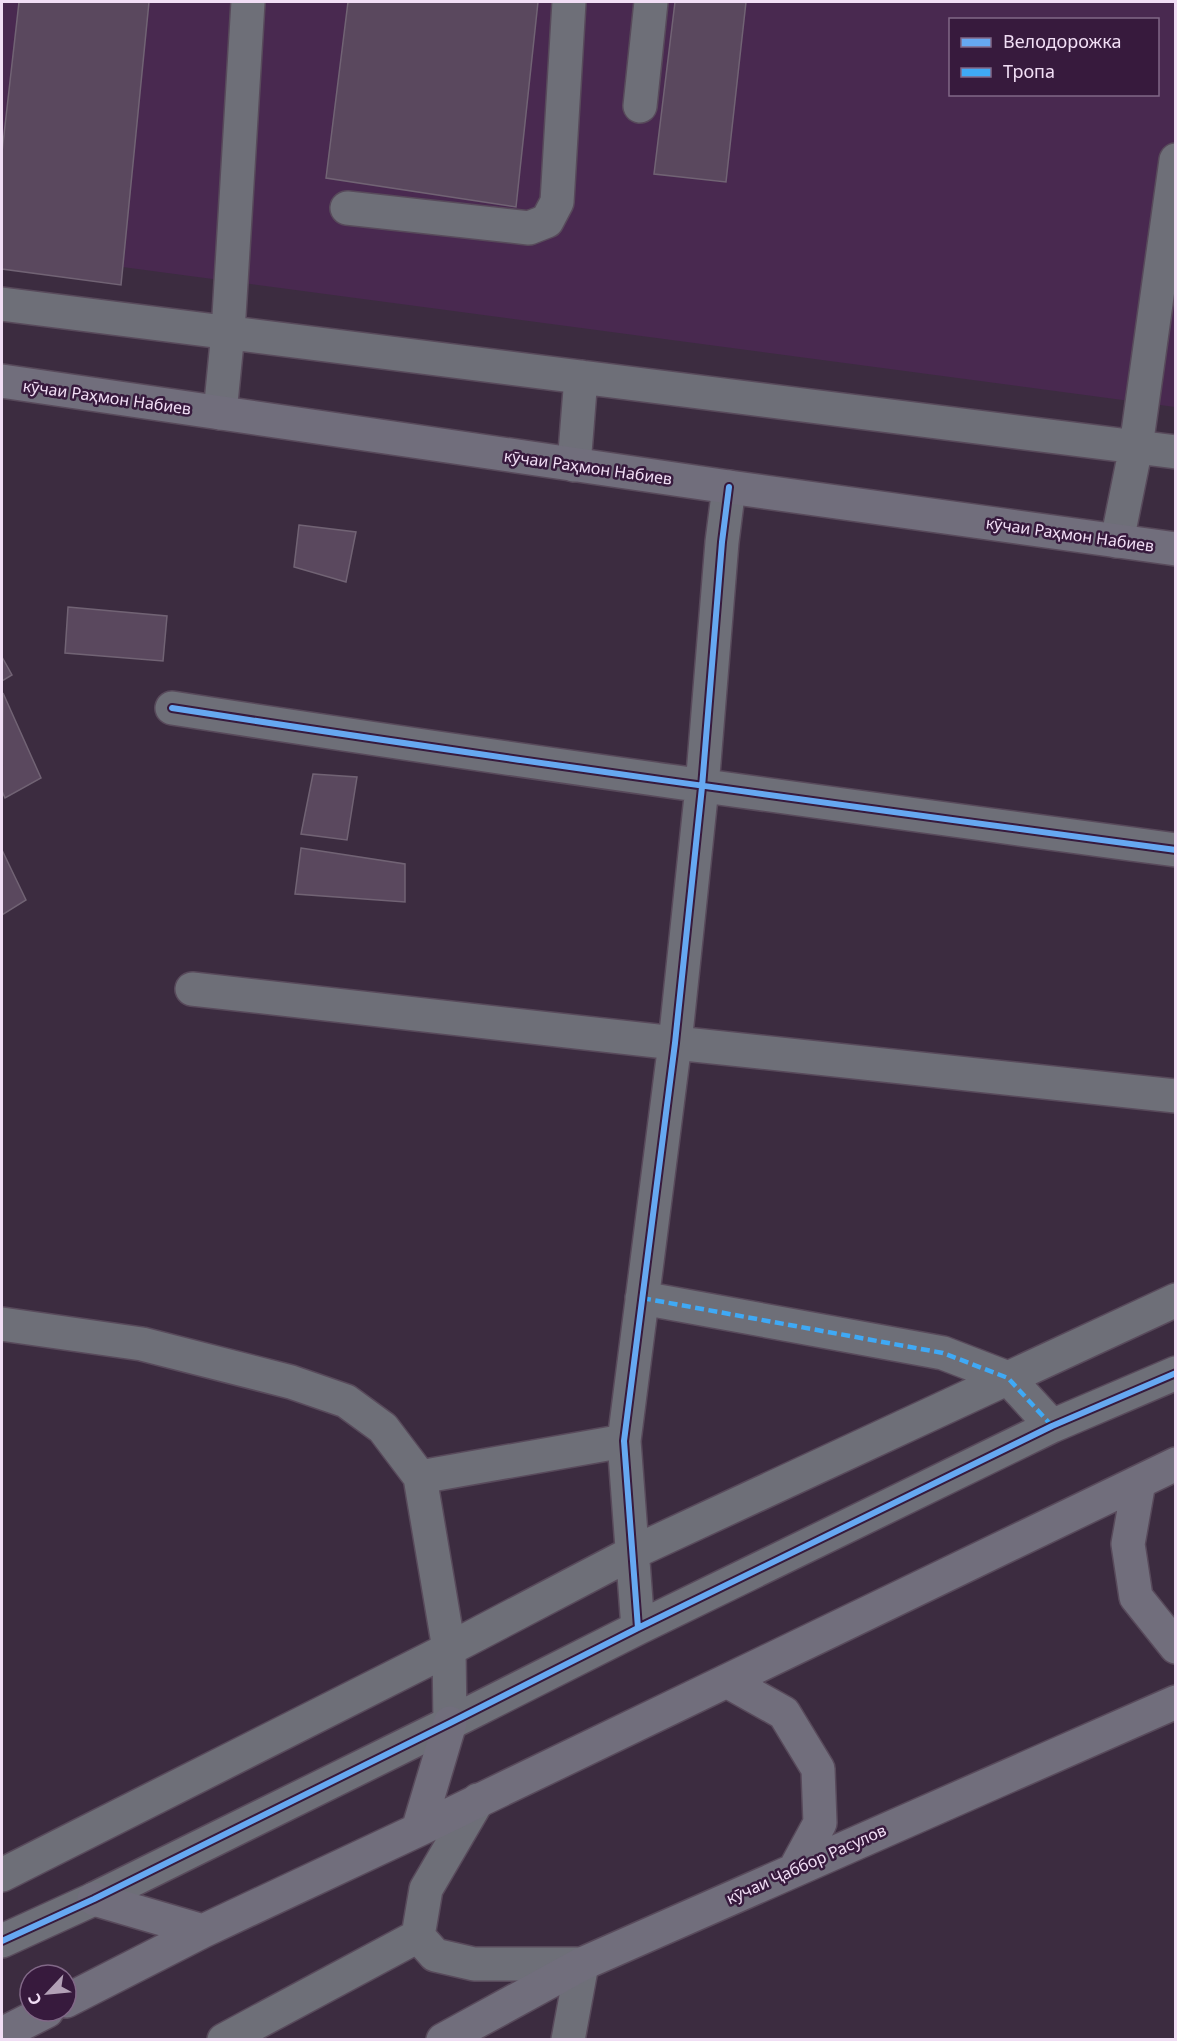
<svg xmlns="http://www.w3.org/2000/svg" width="1177" height="2041" font-family="'Noto Sans',sans-serif">
	<rect width="100%" height="100%" fill="#3c2c40"/>
	<path fill="#492950" fill-rule="evenodd" d="M2 2H1175V407L2 251ZM950 20H1158V94H950Z"/>
	<path fill="#5a485e" stroke="#716374" stroke-width="1.5" d="M19 2H149L121 285 2 269V152Z
		M348 2H538L516 207 326 178Z
		M675 2H746L726 182 654 174Z
		M299 525 356 532 346 582 294 567Z
		M68 607 167 616 163 661 65 653Z
		M2 657 12 675 2 681Z
		M3 693 41 778 5 798 2 791Z
		M313 774 357 777 347 840 301 834Z
		M301 848 405 864V902L295 894Z
		M2 850 26 900 2 915Z"/>
	<g fill="none" stroke-linecap="round" stroke-linejoin="round">
		<defs>
			<path id="minor" d="M640 106 651 2
				M347 208 529 228 547 221 557 202 569 2
				M2 304 1176 452
				M220 413 228 332 248 2
				M574 465 581 377
				M1117 541 1136 447 1176 160
				M172 708C506 760 840 805 1176 850
				M192 989 675 1043 1176 1096
				M642 1298 943 1353 1008 1378 1052 1426
				M2 1324 142 1344 291 1382 346 1401 383 1428 420 1477 449 1649 450 1723
				M420 1477 624 1441
				M638 1628 624 1441 675 1043 702 787 722 542 729 487
				M2 1875 449 1649 632 1553 1176 1300
				M418 1936 435 1955 474 1964H582L568 2040
				M418 1936 426 1889 478 1800
				M2 1941 94 1899 450 1723 638 1628 1052 1426 1176 1373
				M224 2040 418 1936"/>
			<path id="major" d="M2 381 729 487 1176 549
				M1139 1482 1128 1544 1136 1597 1176 1647
				M727 1681 784 1713 818 1769 820 1823 795 1869
				M418 1830 450 1723
				M94 1899 203 1931
				M66 2001 203 1931 418 1830 1176 1464
				M2 2034 47 2011
				M443 2040 582 1964 1176 1702"/>
		</defs>
		<use href="#minor" stroke="#584a5b" stroke-width="36"/>
		<use href="#major" stroke="#584a5b" stroke-width="36"/>
		<use href="#minor" stroke="#6e6f78" stroke-width="33"/>
		<use href="#major" stroke="#716e7c" stroke-width="33"/>
		<path stroke="#3fa9f5" stroke-width="4.5" stroke-dasharray="9 4.5" stroke-linecap="butt" d="M642 1298 943 1353 1008 1378 1052 1426"/>
		<defs>
			<path id="cycleway" d="M172 708C506 760 840 805 1176 850
				M638 1628 624 1441 675 1043 702 787 722 542 729 487
				M2 1941 94 1899 450 1723 638 1628 1052 1426 1176 1373"/>
		</defs>
		<use href="#cycleway" stroke="#371a3d" stroke-width="10"/>
		<use href="#cycleway" stroke="#66a8f1" stroke-width="6"/>
	</g>
	<g text-anchor="middle" dominant-baseline="central" stroke-width="5" stroke-linejoin="round" paint-order="stroke">
		<g font-size="16" fill="#f1def5" stroke="#371a3d">
			<text transform="translate(107 397) rotate(8)">кӯчаи Раҳмон Набиев</text>
			<text transform="translate(588 467) rotate(8)">кӯчаи Раҳмон Набиев</text>
			<text transform="translate(1070 534) rotate(8)">кӯчаи Раҳмон Набиев</text>
			<text transform="translate(806 1864) rotate(-24)">кӯчаи Ҷаббор Расулов</text>
		</g>
	</g>
	<rect width="1177" height="2041" fill="none" stroke="#f1def5" stroke-width="6"/>
	<rect x="949" y="18" width="210" height="78" fill="#371a3d" stroke="#816887" stroke-width="1.5"/>
	<rect x="961" y="38" width="30" height="9" fill="#66a8f1" stroke="#816887" stroke-width="1.5"/>
	<text x="1003" y="48" font-size="18" fill="#f1def5">Велодорожка</text>
	<rect x="961" y="68" width="30" height="9" fill="#3fa9f5" stroke="#816887" stroke-width="1.5"/>
	<text x="1003" y="78" font-size="18" fill="#f1def5">Тропа</text>
	<g transform="translate(48 1993) rotate(244)"><circle r="28" fill="#371a3d" stroke="#816887" stroke-width="1.5"/>
	<path d="M0-4.5L10 22L0 15L-10 22Z" fill="#b2a0b6"/>
	<text y="-9" font-size="16" font-weight="bold" text-anchor="middle" fill="#f1def5">С</text>
	</g>
</svg>
